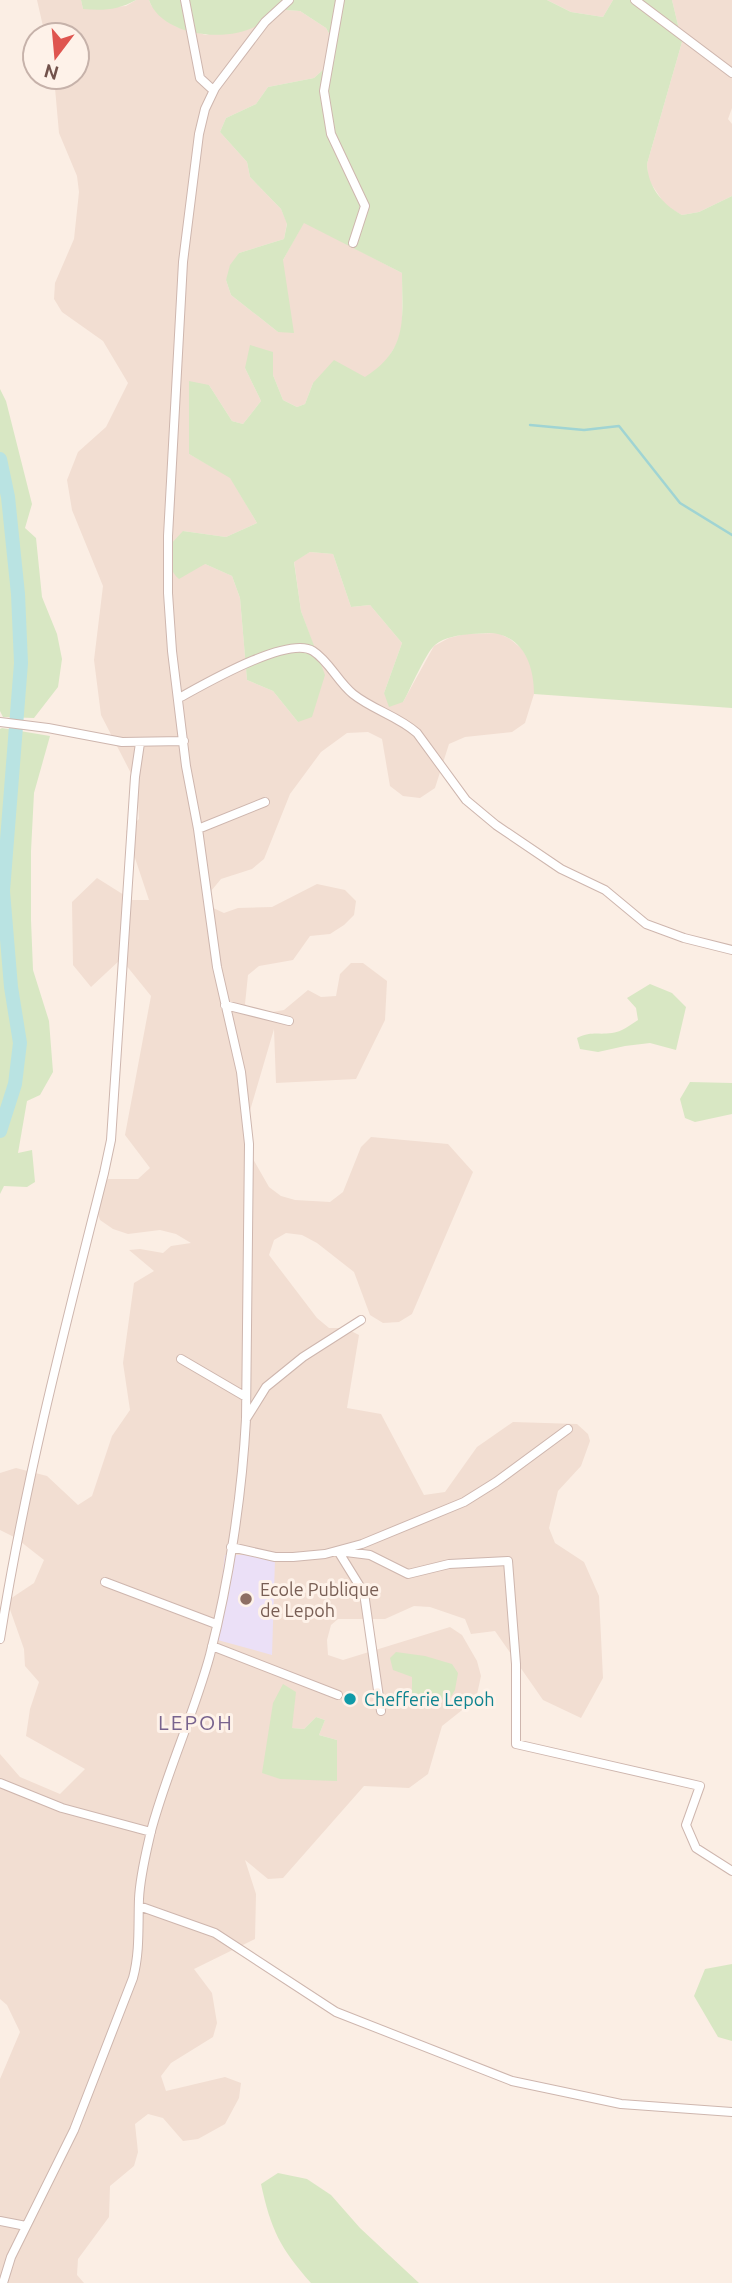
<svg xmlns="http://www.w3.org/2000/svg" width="732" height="2283" font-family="Ubuntu,sans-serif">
	<rect width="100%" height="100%" fill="#fbeee4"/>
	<path fill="#f2ded2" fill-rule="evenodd" d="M37 0H81L83 9 126 6 136 0H149L151 5 165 20 177 27 206 35 271 14 285 10 300 11 326 28 334 42 335 59 314 78 268 87 256 104 226 118 220 132 247 162 250 177 281 209 287 223 284 239 239 253 226 280 231 295 278 332 283 260 304 222 402 273V326L399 340 383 366 365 378 313 383 305 404 297 407 283 400 273 375V352L245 368 261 401 243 424 232 421 209 385 189 454 230 477 257 523 226 537 183 531 205 564 232 576 240 598 247 680 273 691 298 722 324 675 301 611 294 561 310 552 333 554 351 607 370 605 402 643 384 693 403 702 434 646 449 638 465 634 498 633 510 639 522 649 530 662 534 678V694L525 723 512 732 465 737 449 744 435 788 420 798 403 796 390 786 382 739 368 732 347 733 321 752 290 794 264 859 252 869 221 879 211 891V907L224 913 238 908 272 907 317 884 345 890 356 901 354 915 344 925 330 934 310 936 293 960 259 966 248 975 245 1004 256 1015 284 1010 308 990 321 997 336 996 340 974 351 963H363L387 981 385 1020 356 1079 276 1083 274 1029 249 1114 253 1159 269 1187 281 1196 295 1200 330 1202 343 1192 361 1147 371 1137 448 1144 473 1172 412 1314 399 1322 383 1323 370 1315 354 1272 317 1243 302 1235 286 1233 274 1240 269 1255 317 1318 329 1328H345L359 1335 347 1408 381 1414 424 1495 445 1492 477 1447 513 1422 577 1424 588 1434 590 1441 581 1466 558 1491 549 1528 555 1543 584 1562 599 1596 603 1678 581 1718 543 1700 495 1631 471 1634 465 1619 430 1607 414 1606 385 1619H338L331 1625 327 1640 328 1655 343 1660 450 1627 462 1635 477 1661 481 1676 476 1699 442 1726 428 1774 409 1788 364 1786 283 1878 268 1879 245 1860 256 1894 255 1939 194 1969 212 1993 217 2023 213 2037 171 2063 161 2076 166 2091 225 2077 241 2083 239 2098 225 2124 198 2139 183 2141 163 2118 148 2114 135 2124 138 2152 134 2166 110 2186 109 2217 78 2259 77 2275 84 2283H0V2079L20 2032 7 2005 0 1999V1754L20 1777 60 1794 85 1769 26 1736 30 1709 39 1682 25 1666 24 1649 7 1601 34 1583 44 1560 16 1538 0 1530V1473L16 1468 47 1476 78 1505 92 1496 112 1436 130 1410 123 1363 134 1283 154 1271 129 1250 140 1249 163 1253 171 1246 191 1243 176 1234 160 1230 128 1234 113 1229 100 1220 95 1205 97 1189 108 1179H138L150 1168 125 1135 151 996 121 959 91 987 73 965 72 902 97 878 132 900H149L126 831 139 819 137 785 101 715 94 660 103 586 72 510 67 480 78 452 106 427 128 383 103 341 62 312 54 299 55 283 74 239 79 192 77 176 59 133 54 77H77V35H45ZM412 1677 430 1702 412 1701ZM292 1714V1728L304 1729 316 1717 325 1720 319 1735 337 1740V1747L262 1773Z
		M547 0H613L603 17 571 12Z
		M672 0H732V108L728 119 732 124V196L699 212 682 215 666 206 648 179 647 164 682 42Z"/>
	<path fill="#ebe0f7" d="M225 1555H257L275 1559 272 1655 214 1639Z"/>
	<path fill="#d8e7c3" d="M81 0H136C118 10 103 11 83 9Z
		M149 0H547L571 12 603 17 613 0H672L682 42 647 164C648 187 662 204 682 215L699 212 732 196V708L534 694C534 669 526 641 498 634 490 632 480 634 471 634 460 635 444 637 435 645 426 652 410 690 403 702L389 707 384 693 402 643 370 605 351 607 333 554 310 552 294 562 301 611 325 675 312 717 298 722 273 691 247 680 240 598 232 576 205 564 179 579C168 570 170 559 170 545L183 531 226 537 257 523 230 478 189 454V381L209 385 232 421 243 424 261 401 245 368 250 345 273 352V375L283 400 297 407 305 404 313 383 334 360 365 377C409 349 402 319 402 273L304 223 283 260 294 333 278 332 231 295 226 280 230 265 239 253 284 239 287 224 281 209 250 177 247 162 220 132 226 118 256 104 268 87 314 78 335 59 334 42 326 28 300 11 285 10 271 14C247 46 163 41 149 0Z
		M0 389 6 401 32 504 25 528 36 538 42 597 57 634 62 659 58 687 34 718 3 717 0 711Z
		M2 728 50 736 34 793 31 851V920L33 970 49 1021 53 1072 40 1095 27 1101 18 1153 32 1150 35 1182 27 1187 4 1186 0 1194V729Z
		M650 984 672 993 686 1007 676 1050 650 1043 625 1046 598 1052 580 1049 577 1038C592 1031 597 1035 612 1033 622 1032 630 1025 638 1020L636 1008 627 998Z
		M690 1082 732 1083V1114L695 1122 685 1118 680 1099Z
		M396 1652 425 1656 452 1664 458 1673 455 1690 450 1698 430 1702H412V1677L393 1670 390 1658Z
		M283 1684 296 1692 292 1728 304 1729 316 1717 325 1720 319 1735 337 1740V1781L280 1779 262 1773 273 1703Z
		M732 1964V2041L718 2037 694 1996 705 1969Z
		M278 2173 307 2179 331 2195 360 2228 419 2283H311C280 2248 271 2230 261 2184Z"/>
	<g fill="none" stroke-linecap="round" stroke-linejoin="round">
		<path stroke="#a0d4d3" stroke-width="2.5" d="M530 425 584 430 619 426 680 503 732 535"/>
		<path stroke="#b9e3e2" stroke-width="14" d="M0 459 8 497 18 594 21 663 3 891 11 987 20 1043 15 1084 0 1131"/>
		<defs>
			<path id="minor" d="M185 0 200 78 213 90
				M340 0 324 91 331 134 365 206 353 243
				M635 0 732 73
				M179 698C203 685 288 635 313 651 329 661 338 682 353 694 373 710 398 716 417 733L466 800 496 825 561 869 605 890 646 924 684 938 732 950
				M0 722 48 728 122 742 184 741
				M198 829 265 802
				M225 1005 289 1021
				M181 1359 246 1397
				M246 1419 266 1387 303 1357 361 1320
				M231 1547 275 1557H293L325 1554 362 1544 464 1502 496 1482 568 1429
				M105 1582 216 1624
				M0 1639C25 1481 65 1327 104 1173L111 1140 135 777 140 743
				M212 1646 338 1695
				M381 1711 364 1593 338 1551 370 1555 408 1574 449 1564 508 1561 516 1664V1744L700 1786 686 1825 696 1848 732 1871
				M0 1783 62 1808 151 1832
				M139 1906 215 1933 336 2012 512 2081 621 2104 732 2112
				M0 2221 26 2226
				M3 2283 11 2257 74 2130 133 1978C140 1952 138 1926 139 1899 140 1876 146 1853 151 1831 167 1771 194 1714 210 1655 229 1581 242 1495 246 1419L249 1144 241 1072 217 967 198 829 186 766 172 651 168 593V536L183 262 199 134 205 109 215 88 265 22 289 0"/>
		</defs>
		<use href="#minor" stroke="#ceb6ae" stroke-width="10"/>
		<use href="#minor" stroke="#fff" stroke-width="8"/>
	</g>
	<circle fill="#8d6e63" stroke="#fef2e9" stroke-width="2.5" cx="246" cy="1599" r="7"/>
	<circle fill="#0f9aa8" stroke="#fef2e9" stroke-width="2.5" cx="350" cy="1699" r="7"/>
	<g text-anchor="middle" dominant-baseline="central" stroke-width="6" stroke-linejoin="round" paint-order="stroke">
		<g font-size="18" fill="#785e54" stroke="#fef2e9" text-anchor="start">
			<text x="260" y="1589">Ecole Publique<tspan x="260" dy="21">de Lepoh</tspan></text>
		</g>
		<g font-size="18" fill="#0d838f" stroke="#fef2e9" text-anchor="start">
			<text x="364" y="1699">Chefferie Lepoh</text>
		</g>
		<g font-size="21" letter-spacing="2" fill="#78638e" stroke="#fef2e9">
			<text x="196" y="1722">LEPOH</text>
		</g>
	</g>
	<g transform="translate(56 56) rotate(196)"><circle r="33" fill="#fef2e9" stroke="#c6b2aa" stroke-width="2"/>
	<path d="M0-5L12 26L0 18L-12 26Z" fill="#df554f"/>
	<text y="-10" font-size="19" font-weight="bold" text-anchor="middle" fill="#72524b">N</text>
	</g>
</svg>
